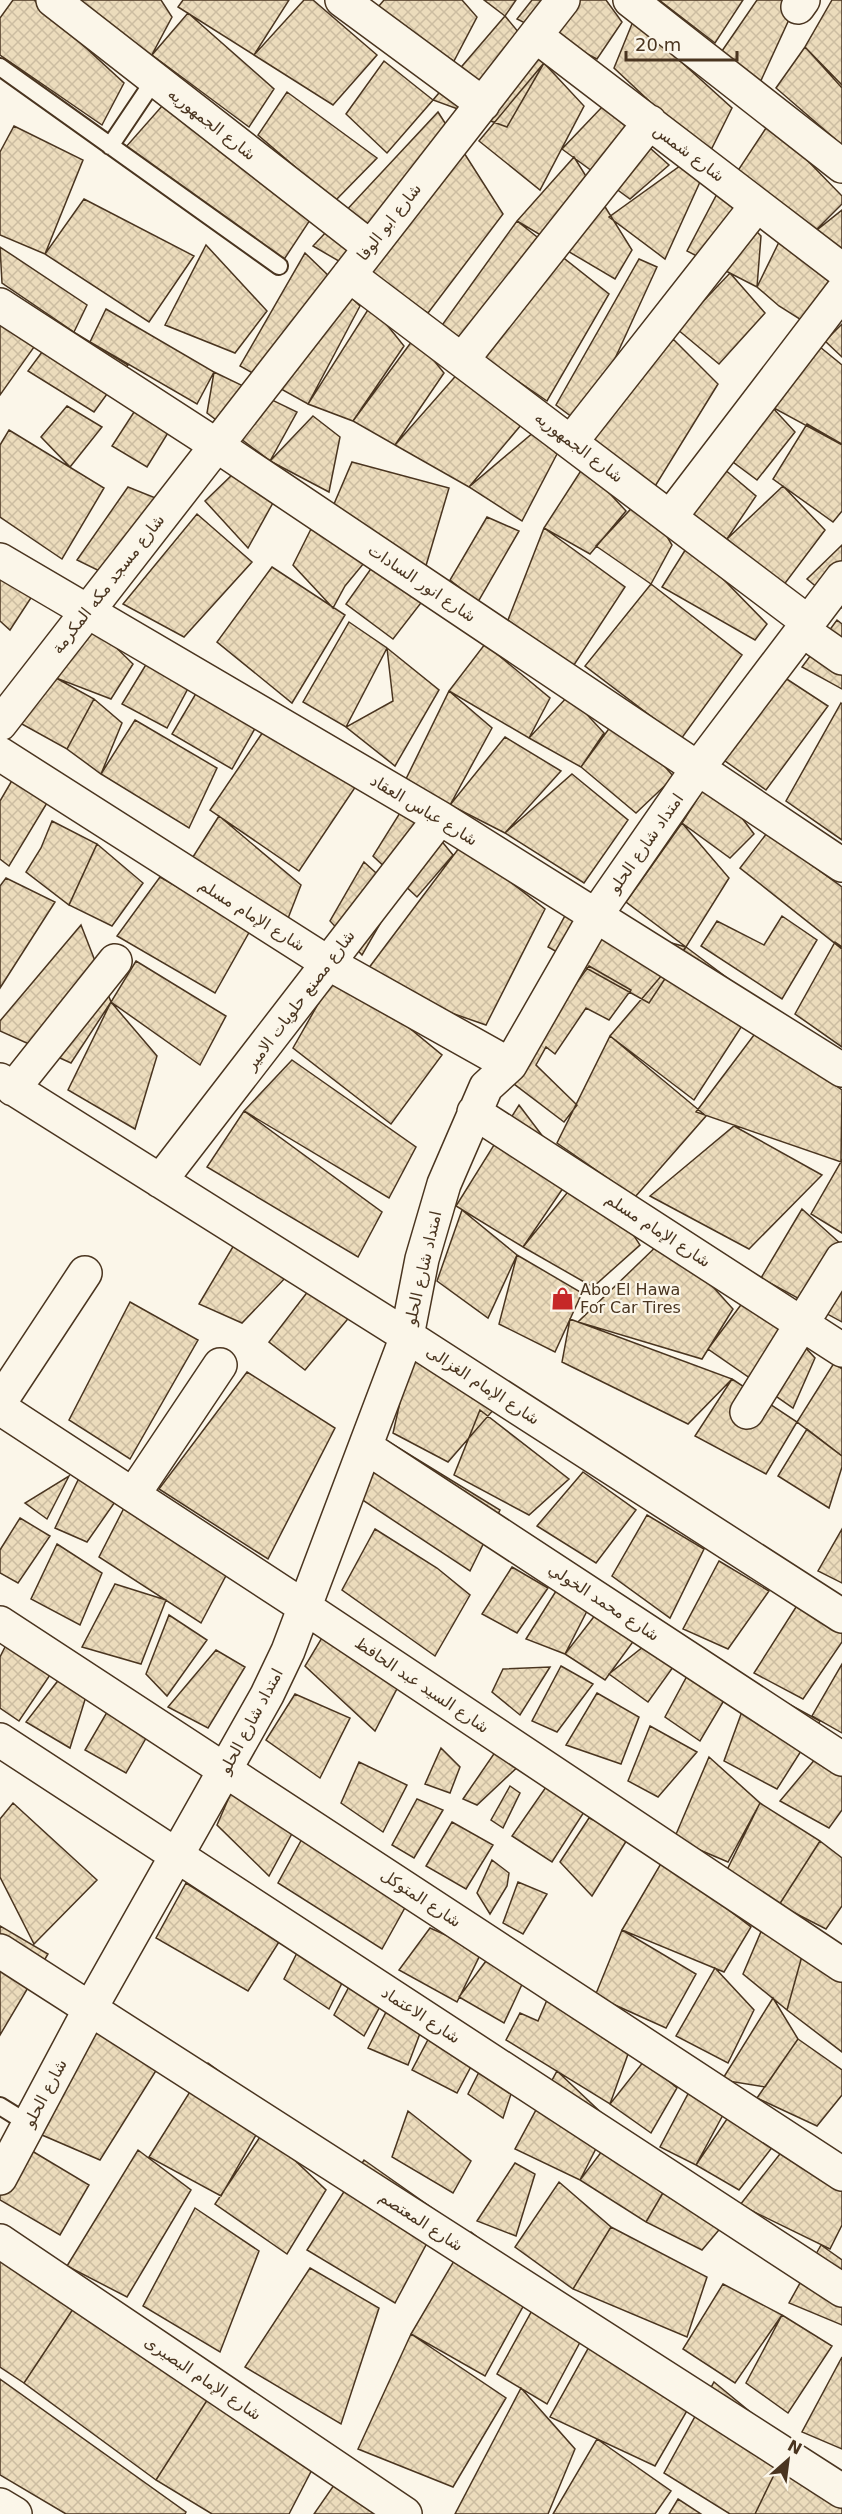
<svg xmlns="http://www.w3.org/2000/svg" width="842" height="2514" font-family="'DejaVu Sans',Vazirmatn,sans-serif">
	<defs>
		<pattern id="building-cross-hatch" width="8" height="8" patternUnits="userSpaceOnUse" patternTransform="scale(1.5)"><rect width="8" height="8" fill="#ecdcbc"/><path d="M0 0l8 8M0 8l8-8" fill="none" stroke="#ccbda1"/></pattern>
	</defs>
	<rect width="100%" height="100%" fill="#fbf6e9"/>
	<path fill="url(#building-cross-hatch)" stroke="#4a3520" stroke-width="1.5" d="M13 0H34L124 83 102 125 0 55V18Z
		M76 0H161L172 17 148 62Z
		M183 0H289L254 55 178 7Z
		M304 0H313L377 55 333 105 254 55Z
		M384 0H462L477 17 454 61 368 19Z
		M484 0H516L505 16Z
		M532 0H606L622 22 597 59 517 19Z
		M659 0H743L715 43Z
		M757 0H798L758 87 722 51Z
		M832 0H842V88L805 47Z
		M188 13 274 89 249 127 152 55Z
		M505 16 544 63 507 127 433 100Z
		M634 19 732 108 708 156 614 68Z
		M805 47 842 85V145L776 88Z
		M384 61 433 100 387 153 346 114Z
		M544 63 584 106 540 190 479 141Z
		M287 92 377 158 335 201 258 135Z
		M170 97 314 214 283 261 125 148Z
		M603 106 669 165 630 199 562 149Z
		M438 112 503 214 428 313 313 246Z
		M770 122 842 196V204L812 234 735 175Z
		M14 126 83 160 45 254 0 235V152Z
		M574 157 632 250 615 279 517 221Z
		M680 166 700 182 665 259 609 217Z
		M718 192 761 236 757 287 687 251Z
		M84 199 194 256 149 322 45 254Z
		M842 210V255L812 234Z
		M517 221 609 294 547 401 440 328Z
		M781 238 834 285 806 323 779 306 757 287Z
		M206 245 267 311 235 353 165 325Z
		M0 247 87 305 74 332 2 283Z
		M305 253 360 306 308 404 240 366Z
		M639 259 657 267 584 426 556 405Z
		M730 273 765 313 719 364 677 329Z
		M371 305 404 346 353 421 308 404Z
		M106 309 214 372 197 404 90 342Z
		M0 318 44 333 0 395Z
		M842 324V357L825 341Z
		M62 325 128 365 94 412 28 371Z
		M415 337 444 373 395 445 353 421Z
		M673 339 718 384 654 488 575 436Z
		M820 347 842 365V445L772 407Z
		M460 371 521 425 469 487 395 445Z
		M214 372 297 412 270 461 207 413Z
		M67 406 102 427 70 467 41 437Z
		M772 407 795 432 757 480 733 462Z
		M136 409 171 428 147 467 112 446Z
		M313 416 340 437 329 492 270 461Z
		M807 424 842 444V511L833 522 773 479Z
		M9 430 104 488 62 559 0 517V445Z
		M534 432 557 454 522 521 469 487Z
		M352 462 449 488 425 569 331 511Z
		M717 463 756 496 727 539 682 508Z
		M584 466 626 511 590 554 544 528Z
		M233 474 274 501 248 548 205 501Z
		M783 486 825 530 783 586 727 539Z
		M128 487 183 509 122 582 77 560Z
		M643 496 672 545 651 584 596 546Z
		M197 514 252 562 184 637 123 604Z
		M487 517 519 531 478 602 450 580Z
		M544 528 625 587 572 668 508 620Z
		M311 529 364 563 345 586 333 608 293 565Z
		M689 544 767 624 755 640 662 587Z
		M842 545V608L807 579Z
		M0 560 40 584 10 630 0 621Z
		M375 563 424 599 393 639 346 604Z
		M272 567 345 615 292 703 217 642Z
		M651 584 742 655 681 739 585 666Z
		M837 620 842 624V689L802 667Z
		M349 622 387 648 346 727 303 702Z
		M94 626 133 664 111 699 56 678Z
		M485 644 550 698 529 738 449 691Z
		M387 648 439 690 395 766 346 727 393 701Z
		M150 658 193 679 167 728 122 704Z
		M776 672 828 706 766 790 718 756Z
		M47 673 94 699 67 749 11 718Z
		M198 690 257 725 232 769 172 734Z
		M449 691 492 728 450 805 405 781Z
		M569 695 604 733 581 767 529 738Z
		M94 699 122 723 101 774 67 749Z
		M841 703 842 704V840L786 801Z
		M619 715 674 777 636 813 581 767Z
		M135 720 217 768 189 828 101 774Z
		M265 729 358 783 299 871 210 810Z
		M505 737 561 771 505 833 450 805Z
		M572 774 628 820 584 883 505 833Z
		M14 777 50 798 9 866 0 859V801Z
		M711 777 754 834 730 858 682 823Z
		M408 800 453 855 417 897 373 856Z
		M219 816 301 885 287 921 191 860Z
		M52 821 97 844 69 905 26 872 41 848Z
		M682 823 729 878 686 947 626 902Z
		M767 833 842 887V949L740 868Z
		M97 844 143 883 112 926 69 905Z
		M462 844 545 909 486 1025 359 981Z
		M364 862 398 893 362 955 330 921Z
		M160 877 251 929 215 993 117 936Z
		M6 878 55 902 0 988V886Z
		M566 914 686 947 649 1003 548 947Z
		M782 916 817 940 782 999 701 946 717 921 764 945Z
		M81 925 111 1002 71 1063 0 1031V1021Z
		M835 942 842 947V1047L795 1014Z
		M686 947 758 1001 694 1100 610 1036Z
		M136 961 226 1016 200 1065 111 1002Z
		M589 966 631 990 609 1020 586 1008 555 1054 546 1047 536 1065 577 1105 564 1122 506 1078Z
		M338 969 442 1055 391 1124 293 1048Z
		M111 1002 157 1056 135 1129 68 1090Z
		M757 1031 842 1090 841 1162 696 1112Z
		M610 1036 706 1116 635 1197 557 1143Z
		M292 1060 416 1147 389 1198 244 1111Z
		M519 1105 572 1175 523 1247 456 1206Z
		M244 1111 382 1212 358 1257 207 1167Z
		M734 1126 822 1175 749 1249 650 1196Z
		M842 1160V1233L811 1214Z
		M589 1166 640 1245 593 1287 523 1247Z
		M802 1209 842 1245V1322L761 1278Z
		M462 1210 517 1255 488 1318 437 1281Z
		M667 1236 733 1309 702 1359 578 1322Z
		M234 1245 288 1275 242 1323 199 1304Z
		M517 1255 582 1293 555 1352 499 1324Z
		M309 1290 352 1314 305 1370 269 1342Z
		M752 1290 815 1358 793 1408 708 1349Z
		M130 1302 198 1340 130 1459 69 1420Z
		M570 1319 732 1379 688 1424 562 1362Z
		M412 1349 495 1408 448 1462 393 1433Z
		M834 1363 842 1369V1456L797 1422Z
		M247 1372 335 1428 268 1559 159 1489Z
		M732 1379 797 1422 766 1474 695 1436Z
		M480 1410 569 1479 529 1515 454 1475Z
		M807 1429 842 1456V1467L829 1508 778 1476Z
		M384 1439 500 1510 470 1571 361 1499Z
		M583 1472 636 1510 596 1563 537 1526Z
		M69 1476 47 1519 25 1503Z
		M79 1478 117 1499 87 1542 55 1528Z
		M124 1508 230 1568 201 1623 99 1557Z
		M647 1515 704 1549 670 1618 612 1576Z
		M20 1518 50 1536 18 1583 0 1573V1550Z
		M375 1529 437 1568 470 1595 435 1656 342 1590Z
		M842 1529V1583L818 1571Z
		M57 1544 102 1573 80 1625 31 1599Z
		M719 1561 769 1591 728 1649 683 1629Z
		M512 1567 548 1588 517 1633 482 1614Z
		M115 1584 166 1600 141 1664 82 1647Z
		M556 1591 587 1611 565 1654 526 1639Z
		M805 1593 842 1629V1642L803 1699 754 1673Z
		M596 1614 635 1639 605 1680 565 1654Z
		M169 1615 207 1640 167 1696 146 1674Z
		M326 1631 401 1681 375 1731 305 1666Z
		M648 1643 676 1663 648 1702 609 1674Z
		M6 1645 50 1675 19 1721 0 1708V1657Z
		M216 1650 245 1667 208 1728 168 1707Z
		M842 1664V1733L812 1716Z
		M561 1666 593 1684 557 1732 532 1721Z
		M550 1667 520 1715 492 1692 503 1669Z
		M687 1676 726 1697 700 1741 665 1717Z
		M60 1678 88 1690 70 1748 26 1722Z
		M752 1684 820 1721 777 1789 724 1761Z
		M597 1693 639 1717 621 1764 566 1745Z
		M295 1694 350 1718 320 1778 266 1740Z
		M110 1707 149 1733 126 1773 85 1750Z
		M650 1726 697 1752 658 1797 628 1781Z
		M832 1739 842 1745V1810L829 1828 780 1801Z
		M500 1745 524 1761 477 1805 463 1799Z
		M441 1748 460 1767 450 1793 425 1784Z
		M709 1757 760 1803 728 1862 674 1839Z
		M359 1762 407 1785 383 1832 341 1803Z
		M234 1786 295 1828 269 1876 217 1825Z
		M510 1786 520 1793 503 1828 491 1820Z
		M546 1787 584 1812 552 1862 512 1836Z
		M417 1799 443 1810 414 1858 392 1845Z
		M13 1803 97 1880 34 1944 0 1877V1819Z
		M760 1803 820 1841 779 1905 725 1874Z
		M589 1818 630 1835 592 1896 560 1862Z
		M452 1822 493 1845 466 1889 426 1866Z
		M303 1837 407 1904 382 1949 278 1883Z
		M820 1841 842 1858V1906L826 1929 779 1905Z
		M492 1860 509 1873 507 1886 490 1914 477 1893Z
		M663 1860 751 1927 724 1972 622 1930Z
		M518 1882 547 1894 523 1934 503 1923Z
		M186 1883 279 1942 248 1991 156 1938Z
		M0 1926 48 1954 0 2035Z
		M763 1927 802 1956 787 2010 743 1974Z
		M430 1928 482 1951 457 2002 399 1970Z
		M622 1930 696 1974 666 2028 595 1996Z
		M297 1953 346 1975 329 2009 284 1979Z
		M802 1956 842 1983V2052L787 2010Z
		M486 1961 525 1978 504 2023 459 1997Z
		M715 1968 754 2010 728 2063 676 2036Z
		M351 1983 383 2001 364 2036 334 2015Z
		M773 1998 798 2039 765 2087 722 2080Z
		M547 2000 632 2043 610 2104 506 2040 520 2013 538 2021Z
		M389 2006 424 2023 408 2065 368 2048Z
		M92 2022 162 2061 100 2160 42 2135Z
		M431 2034 476 2057 457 2093 412 2070Z
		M798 2039 842 2070V2095L817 2126 757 2098Z
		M644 2061 677 2088 651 2133 610 2104Z
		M208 2063 271 2109 221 2196 149 2157Z
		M483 2064 514 2085 503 2118 468 2094Z
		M557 2071 610 2121 580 2180 515 2149Z
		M690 2090 724 2113 696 2165 660 2147Z
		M408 2111 471 2161 453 2193 392 2157Z
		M731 2113 774 2145 739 2190 696 2165Z
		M621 2126 678 2167 646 2222 580 2180Z
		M264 2131 326 2190 287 2254 215 2204Z
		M27 2148 89 2185 60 2235 0 2200V2195Z
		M138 2150 191 2190 127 2297 67 2266Z
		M783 2150 842 2191V2225L830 2249 740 2205Z
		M364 2160 442 2215 395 2303 307 2250Z
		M515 2163 535 2174 516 2236 477 2221Z
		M678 2167 740 2205 702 2250 646 2222Z
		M559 2182 611 2227 573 2289 515 2247Z
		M195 2208 259 2251 220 2352 143 2306Z
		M611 2227 707 2277 687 2337 573 2289Z
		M471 2232 536 2283 485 2376 411 2334Z
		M821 2245 842 2260V2325L789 2303Z
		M0 2252 77 2303 24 2383 0 2367Z
		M310 2268 379 2308 341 2424 245 2367Z
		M723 2284 782 2315 735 2383 683 2349Z
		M545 2287 593 2318 547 2404 497 2374Z
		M77 2303 213 2391 156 2480 24 2383Z
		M782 2315 832 2346 788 2413 746 2383Z
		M604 2320 695 2397 655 2466 550 2417Z
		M411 2334 506 2398 453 2487 358 2449Z
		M842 2357V2449L802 2432Z
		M0 2379 186 2512 185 2514H66L0 2475Z
		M714 2382 789 2444 755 2514H730L664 2473Z
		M521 2388 575 2449 548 2514H455Z
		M213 2391 317 2460 289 2514H212L156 2480Z
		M597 2439 671 2491 655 2514H553Z
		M789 2444 842 2478V2514H755Z
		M341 2475 395 2514H314Z
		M678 2499 701 2514H669Z"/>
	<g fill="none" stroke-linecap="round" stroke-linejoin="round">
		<defs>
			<path id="lane" d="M0 67 279 266
				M110 146 155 79
				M0 2106 29 2124"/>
			<path id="street" d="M53 0 370 247
				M342 0 483 104
				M630 0 842 166
				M798 7 803 0
				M536 36 842 270
				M349 275 808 622
				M0 305 216 445 842 865
				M462 360 650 122
				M571 442 757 205
				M671 516 842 292
				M0 560 440 818 842 1070
				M802 630 842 658
				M0 724 563 0
				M0 754 328 963 510 1065
				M0 1080 407 1336 842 1616
				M13 1089 115 961
				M474 1112 842 1350
				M160 1181 440 818
				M0 1402 85 1273
				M0 1408 306 1608 842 1965
				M747 1412 842 1259
				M366 1447 842 1759
				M133 1495 220 1365
				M0 1623 842 2174
				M0 1740 842 2290
				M0 1951 842 2491
				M0 2178 90 2009 267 1695 288 1651 407 1336 422 1259 444 1184 486 1087 510 1065 596 915 698 768 842 578
				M0 2241 405 2514
				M0 2505 15 2514"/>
		</defs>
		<use href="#lane" stroke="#4a3520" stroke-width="20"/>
		<use href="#street" stroke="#4a3520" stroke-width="36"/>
		<use href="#lane" stroke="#fbf6e9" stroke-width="16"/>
		<use href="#street" stroke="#fbf6e9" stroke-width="33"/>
	</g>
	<defs>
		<symbol id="shop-bare" viewBox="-9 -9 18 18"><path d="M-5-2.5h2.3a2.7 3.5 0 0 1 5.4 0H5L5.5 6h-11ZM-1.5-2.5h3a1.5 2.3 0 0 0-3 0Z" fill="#c62828" stroke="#fbf6e9" stroke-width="2.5" paint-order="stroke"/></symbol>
	</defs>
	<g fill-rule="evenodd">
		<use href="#shop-bare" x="546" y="1282" width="33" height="33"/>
	</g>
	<g text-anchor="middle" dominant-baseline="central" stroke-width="4.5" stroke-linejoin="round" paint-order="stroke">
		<g font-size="16" fill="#4a3520" stroke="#fbf6e9">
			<text transform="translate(212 124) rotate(38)">شارع الجمهوريه</text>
			<text transform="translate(689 153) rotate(37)">شارع شمس</text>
			<text transform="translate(389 222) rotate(-52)">شارع ابو الوفا</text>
			<text transform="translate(579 447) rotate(37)">شارع الجمهوريه</text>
			<text transform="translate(422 583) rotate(34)">شارع انور السادات</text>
			<text transform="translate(108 584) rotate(-52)">شارع مسجد مكه المكرمة</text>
			<text transform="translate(424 810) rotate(31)">شارع عباس العقاد</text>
			<text transform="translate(646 843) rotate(-55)">امتداد شارع الحلو</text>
			<text transform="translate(252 915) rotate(32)">شارع الإمام مسلم</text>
			<text transform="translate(300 1000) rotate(-53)">شارع مصنع حلويات الامير</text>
			<text transform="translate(658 1230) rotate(33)">شارع الإمام مسلم</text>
			<text transform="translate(423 1268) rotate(-77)">امتداد شارع الحلو</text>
			<text transform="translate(483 1385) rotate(33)">شارع الإمام الغزالى</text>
			<text transform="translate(604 1602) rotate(33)">شارع محمد الخولي</text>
			<text transform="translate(422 1685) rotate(34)">شارع السيد عبد الحافظ</text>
			<text transform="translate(251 1721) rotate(-62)">امتداد شارع الحلو</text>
			<text transform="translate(421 1898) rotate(33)">شارع المتوكل</text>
			<text transform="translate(421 2015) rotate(33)">شارع الاعتماد</text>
			<text transform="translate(45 2093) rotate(-62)">شارع الحلو</text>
			<text transform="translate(421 2221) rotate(33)">شارع المعتصم</text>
			<text transform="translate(203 2378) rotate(34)">شارع الإمام البصيرى</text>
		</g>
		<g font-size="16" fill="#4a3520" stroke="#fbf6e9" text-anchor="start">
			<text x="580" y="1289">Abo El Hawa<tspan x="580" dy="18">For Car Tires</tspan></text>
		</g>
	</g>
	<g transform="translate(788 2460) rotate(28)" stroke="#fbf6e9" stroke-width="4.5" paint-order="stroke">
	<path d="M0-4.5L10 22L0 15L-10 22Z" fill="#4a3520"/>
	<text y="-9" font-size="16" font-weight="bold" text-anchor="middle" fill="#4a3520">N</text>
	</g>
	<path d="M626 51v9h111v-9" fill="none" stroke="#4a3520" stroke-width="3"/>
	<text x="635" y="51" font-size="18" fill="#4a3520" stroke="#fbf6e9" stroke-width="4.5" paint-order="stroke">20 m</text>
</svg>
